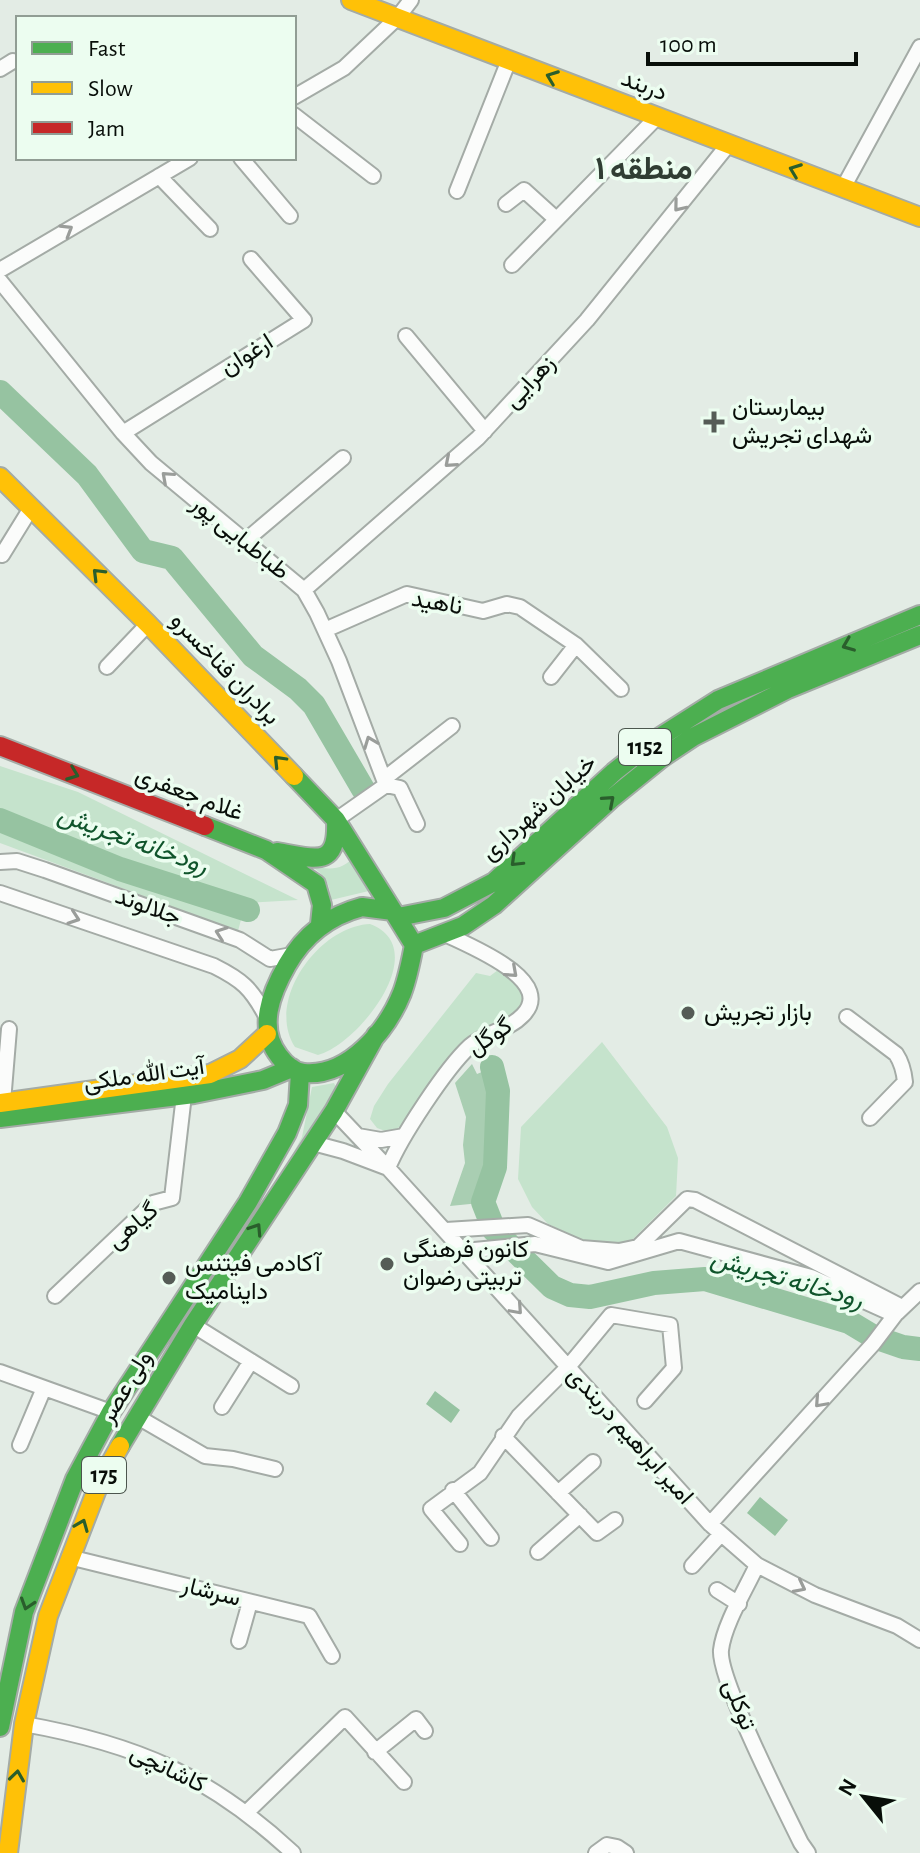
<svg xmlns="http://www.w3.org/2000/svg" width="920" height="1853" font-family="'Alegreya Sans',Vazirmatn,sans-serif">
	<rect width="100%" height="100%" fill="#e3ece5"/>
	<path fill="#c5e3cc" d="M0 766 78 792 298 900 246 903 113 860 0 814Z
		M0 827 242 916 238 931 0 843Z
		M355 855 373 890 331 900C330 882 324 874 309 865 328 870 342 872 355 855Z
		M370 924C434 948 359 1044 318 1055L295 1047C265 1001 319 926 370 924Z
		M498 970 516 983 525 1000C512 1028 495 1019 476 1036 453 1057 417 1127 388 1132L377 1128 370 1119 374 1106 388 1084 476 973 490 976Z
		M602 1042 667 1127 678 1158 676 1196 630 1242H587L548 1224 532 1207 518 1179 521 1127Z
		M334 1083 337 1089 286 1166 302 1137 312 1087Z"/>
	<path fill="#a9ceb2" d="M472 1064 477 1074 489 1069C503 1111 491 1162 480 1203L450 1206 465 1163 463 1145 466 1117 455 1083Z"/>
	<path fill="#96c3a1" d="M435 1391 460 1410 451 1423 426 1404Z
		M760 1497 788 1520 775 1536 747 1513Z"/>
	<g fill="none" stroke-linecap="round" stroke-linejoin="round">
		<path stroke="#96c3a1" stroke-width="24" d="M0 392 87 475 143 551 172 558 253 656 298 689 314 705 363 789
			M0 820 120 869 248 910
			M492 1067 498 1091 495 1167 483 1202 494 1230 552 1287 570 1295 590 1297 654 1283 705 1279 849 1322 874 1337 903 1347 920 1349"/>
		<defs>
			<path id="street" d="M0 69 13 61
				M294 97 344 68 398 17 411 0
				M294 115 373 176
				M241 158 290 216
				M159 176 210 229
				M843 188 920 47
				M457 191 509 60
				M506 204 524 190 556 219
				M512 265 657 117
				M0 270 190 158
				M0 281 123 433 151 463 304 590 317 613 339 661 386 785 336 820
				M406 336 485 431
				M123 433 304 320 251 259
				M245 541 343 458
				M2 555 31 508
				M304 590 478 438 587 320 728 145
				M325 630 407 594 483 611 507 604 520 607 576 645 621 689
				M107 667 148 624
				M551 677 576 645
				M384 779 452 726
				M386 785 400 788 417 824
				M0 862 17 861 45 870 240 940 270 959 292 955
				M0 893 214 966C242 980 251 988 266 1016
				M847 1017 896 1054C902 1063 904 1072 905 1082L870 1118
				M3 1102 9 1029
				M334 1111 388 1168C400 1138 446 1068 470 1046 485 1032 508 1031 523 1015 557 980 467 945 445 934
				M358 1136 381 1140 404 1136
				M313 1143 343 1151 388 1168 710 1524 757 1565 815 1595 897 1626 920 1640
				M446 1230 528 1225 581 1248 619 1251 638 1247 687 1199 695 1200 902 1307
				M464 1251 535 1244 608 1262 679 1241 811 1277 895 1315 873 1344 710 1524
				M55 1296 153 1203 172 1198 184 1095
				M897 1313 920 1291
				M193 1325 291 1386
				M0 1372 111 1412
				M222 1407 251 1361
				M136 1416 205 1456 233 1459 275 1469
				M503 1436 597 1533 615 1520
				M20 1445 44 1388
				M453 1490 491 1538
				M558 1493 593 1462
				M460 1544 431 1509 480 1473 519 1416 568 1367 611 1315 670 1325 674 1368 645 1401
				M538 1552 580 1515
				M69 1557 309 1616 332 1656
				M757 1565C746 1589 724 1624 721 1650 718 1679 785 1810 801 1843L808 1853
				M692 1566 721 1534
				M717 1590 739 1604
				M239 1641 250 1602
				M24 1724C136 1744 209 1775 293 1853
				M375 1752 416 1719 425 1731
				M247 1812 345 1717 404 1782
				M596 1853 607 1845 617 1847 626 1853"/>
			<path id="fast" d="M294 776 336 820 393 911
				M205 826 266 850 316 884 322 905 320 924
				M277 852C313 858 338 870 336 821
				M362 907 393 911 414 945C411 961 408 977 402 993 387 1030 349 1077 304 1073 294 1072 285 1064 279 1056 257 1028 271 993 287 965 304 935 328 916 362 907Z
				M398 917 444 908 494 882 614 772 652 742 718 700 920 615
				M414 945 463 926 494 905 611 799 663 757 693 737 788 689 920 635
				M0 1118 194 1094 263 1080 292 1068
				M120 1446 193 1325 334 1111 376 1035
				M0 1727 24 1612 75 1479 111 1412 248 1202 287 1133 298 1105 300 1073"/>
			<path id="slow" d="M351 0 920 217
				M0 477 148 624 294 776
				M0 1103 210 1074 240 1059 267 1034
				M8 1853 24 1724 48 1616 99 1484 120 1446"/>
			<path id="jam" d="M0 746 205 826"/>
		</defs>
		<use href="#street" stroke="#a4aba6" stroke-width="18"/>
		<use href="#fast" stroke="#a4aba6" stroke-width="22"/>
		<use href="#slow" stroke="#a4aba6" stroke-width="22"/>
		<use href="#jam" stroke="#a4aba6" stroke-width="22"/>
		<use href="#street" stroke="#fbfcfb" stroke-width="14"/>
		<use href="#fast" stroke="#4caf50" stroke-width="18"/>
		<use href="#slow" stroke="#ffc107" stroke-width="18"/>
		<use href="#jam" stroke="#c62828" stroke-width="18"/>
	</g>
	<defs><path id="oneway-chevron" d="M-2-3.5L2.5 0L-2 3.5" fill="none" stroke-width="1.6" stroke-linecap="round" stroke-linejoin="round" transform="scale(2)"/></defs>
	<g stroke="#2a5e2c">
		<use href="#oneway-chevron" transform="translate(552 77) rotate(-159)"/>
		<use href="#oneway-chevron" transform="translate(795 170) rotate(-159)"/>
		<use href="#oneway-chevron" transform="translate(98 574) rotate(-135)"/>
		<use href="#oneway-chevron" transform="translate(848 645) rotate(158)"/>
		<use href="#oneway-chevron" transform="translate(279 761) rotate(-134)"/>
		<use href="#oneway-chevron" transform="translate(73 774) rotate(21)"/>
		<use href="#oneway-chevron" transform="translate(609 801) rotate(-41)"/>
		<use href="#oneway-chevron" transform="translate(516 861) rotate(136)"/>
		<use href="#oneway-chevron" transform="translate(256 1229) rotate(-57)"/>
		<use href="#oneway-chevron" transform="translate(82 1525) rotate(-68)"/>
		<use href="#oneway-chevron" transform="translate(27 1604) rotate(108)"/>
		<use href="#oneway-chevron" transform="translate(17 1776) rotate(-82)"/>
	</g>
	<g stroke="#9a9d9a">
		<use href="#oneway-chevron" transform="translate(679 206) rotate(129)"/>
		<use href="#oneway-chevron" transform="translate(67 230) rotate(-31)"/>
		<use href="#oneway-chevron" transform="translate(450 462) rotate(139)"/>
		<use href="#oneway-chevron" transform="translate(167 477) rotate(-138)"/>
		<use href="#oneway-chevron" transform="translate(370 742) rotate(-111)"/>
		<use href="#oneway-chevron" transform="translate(74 918) rotate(19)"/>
		<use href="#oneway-chevron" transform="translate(221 933) rotate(-160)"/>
		<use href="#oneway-chevron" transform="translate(512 972) rotate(42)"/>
		<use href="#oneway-chevron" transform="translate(517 1309) rotate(48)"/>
		<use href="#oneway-chevron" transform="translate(820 1402) rotate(132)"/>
		<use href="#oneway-chevron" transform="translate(800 1587) rotate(27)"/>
	</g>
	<g fill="#555c56" stroke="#ecfdf0" stroke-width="3">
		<path d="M710 410h8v8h8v8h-8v8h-8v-8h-8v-8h8z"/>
		<circle cx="688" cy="1013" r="8"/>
		<circle cx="387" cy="1264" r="8"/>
		<circle cx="169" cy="1278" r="8"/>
	</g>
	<g text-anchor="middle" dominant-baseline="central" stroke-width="7" stroke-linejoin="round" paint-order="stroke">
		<g fill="#ecfdf0" stroke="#4c564e" stroke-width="2">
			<rect x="619" y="729" width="52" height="36" rx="6"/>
			<rect x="82" y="1457" width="44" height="36" rx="6"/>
		</g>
		<g font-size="22" font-weight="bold" fill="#080e09">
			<text x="645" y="747">1152</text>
			<text x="104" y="1475">175</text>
		</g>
		<g font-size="24" fill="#080e09" stroke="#ecfdf0">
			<text transform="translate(644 86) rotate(21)">دربند</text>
			<text transform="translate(247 355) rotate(-32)">ارغوان</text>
			<text transform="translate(530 382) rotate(-47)">زهرایی</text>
			<text transform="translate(240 538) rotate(39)">طباطبایی پور</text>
			<text transform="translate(437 603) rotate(10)">ناهید</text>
			<text transform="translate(225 669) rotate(46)">برادران فناخسرو</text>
			<text transform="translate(189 794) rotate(21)">غلام جعفری</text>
			<text transform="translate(539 808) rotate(-42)">خیابان شهرداری</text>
			<text transform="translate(148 907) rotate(20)">جلالوند</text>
			<text transform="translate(490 1037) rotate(-34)">گوگل</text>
			<text transform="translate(144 1075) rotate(-8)">آیت الله ملکی</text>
			<text transform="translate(133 1226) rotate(-40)">گیاهی</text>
			<text transform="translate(126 1387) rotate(-59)">ولی عصر</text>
			<text transform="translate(630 1436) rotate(48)">امیر ابراهیم دربندی</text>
			<text transform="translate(211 1592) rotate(14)">سرشار</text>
			<text transform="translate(739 1705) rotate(68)">توکلی</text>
			<text transform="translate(168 1769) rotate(26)">کاشانچی</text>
		</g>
		<g font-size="24" fill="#080e09" stroke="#ecfdf0" text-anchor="start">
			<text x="732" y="408">بیمارستان<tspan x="732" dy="28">شهدای تجریش</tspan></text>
			<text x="704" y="1013">بازار تجریش</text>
			<text x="403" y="1250">کانون فرهنگی<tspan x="403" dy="28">تربیتی رضوان</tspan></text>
			<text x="185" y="1264">آکادمی فیتنس<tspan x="185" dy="28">داینامیک</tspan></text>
		</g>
		<g font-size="26" font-style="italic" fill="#0f542b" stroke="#ecfdf0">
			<text transform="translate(133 840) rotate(20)">رودخانه تجریش</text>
			<text transform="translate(787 1279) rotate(16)">رودخانه تجریش</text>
		</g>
		<g font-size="32" font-weight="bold" fill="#303d33" stroke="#ecfdf0">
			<text x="644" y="169">منطقه ۱</text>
		</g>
	</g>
	<rect x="16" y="16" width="280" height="144" fill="#ecfdf0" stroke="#919d94" stroke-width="2"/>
	<rect x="32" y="42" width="40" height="12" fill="#4caf50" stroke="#919d94" stroke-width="2"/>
	<text x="88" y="56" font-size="24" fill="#080e09">Fast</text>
	<rect x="32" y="82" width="40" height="12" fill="#ffc107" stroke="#919d94" stroke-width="2"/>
	<text x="88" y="96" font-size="24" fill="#080e09">Slow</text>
	<rect x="32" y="122" width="40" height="12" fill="#c62828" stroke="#919d94" stroke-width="2"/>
	<text x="88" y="136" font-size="24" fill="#080e09">Jam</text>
	<g transform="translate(864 1797) rotate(300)" stroke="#ecfdf0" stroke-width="6" paint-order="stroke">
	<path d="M0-6L14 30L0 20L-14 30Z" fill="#080e09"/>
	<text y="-12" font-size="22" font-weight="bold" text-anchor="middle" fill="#080e09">N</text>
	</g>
	<path d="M648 52v12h208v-12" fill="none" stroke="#080e09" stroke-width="4"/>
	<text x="660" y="52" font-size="24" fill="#080e09" stroke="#ecfdf0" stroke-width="6" paint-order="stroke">100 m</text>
</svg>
